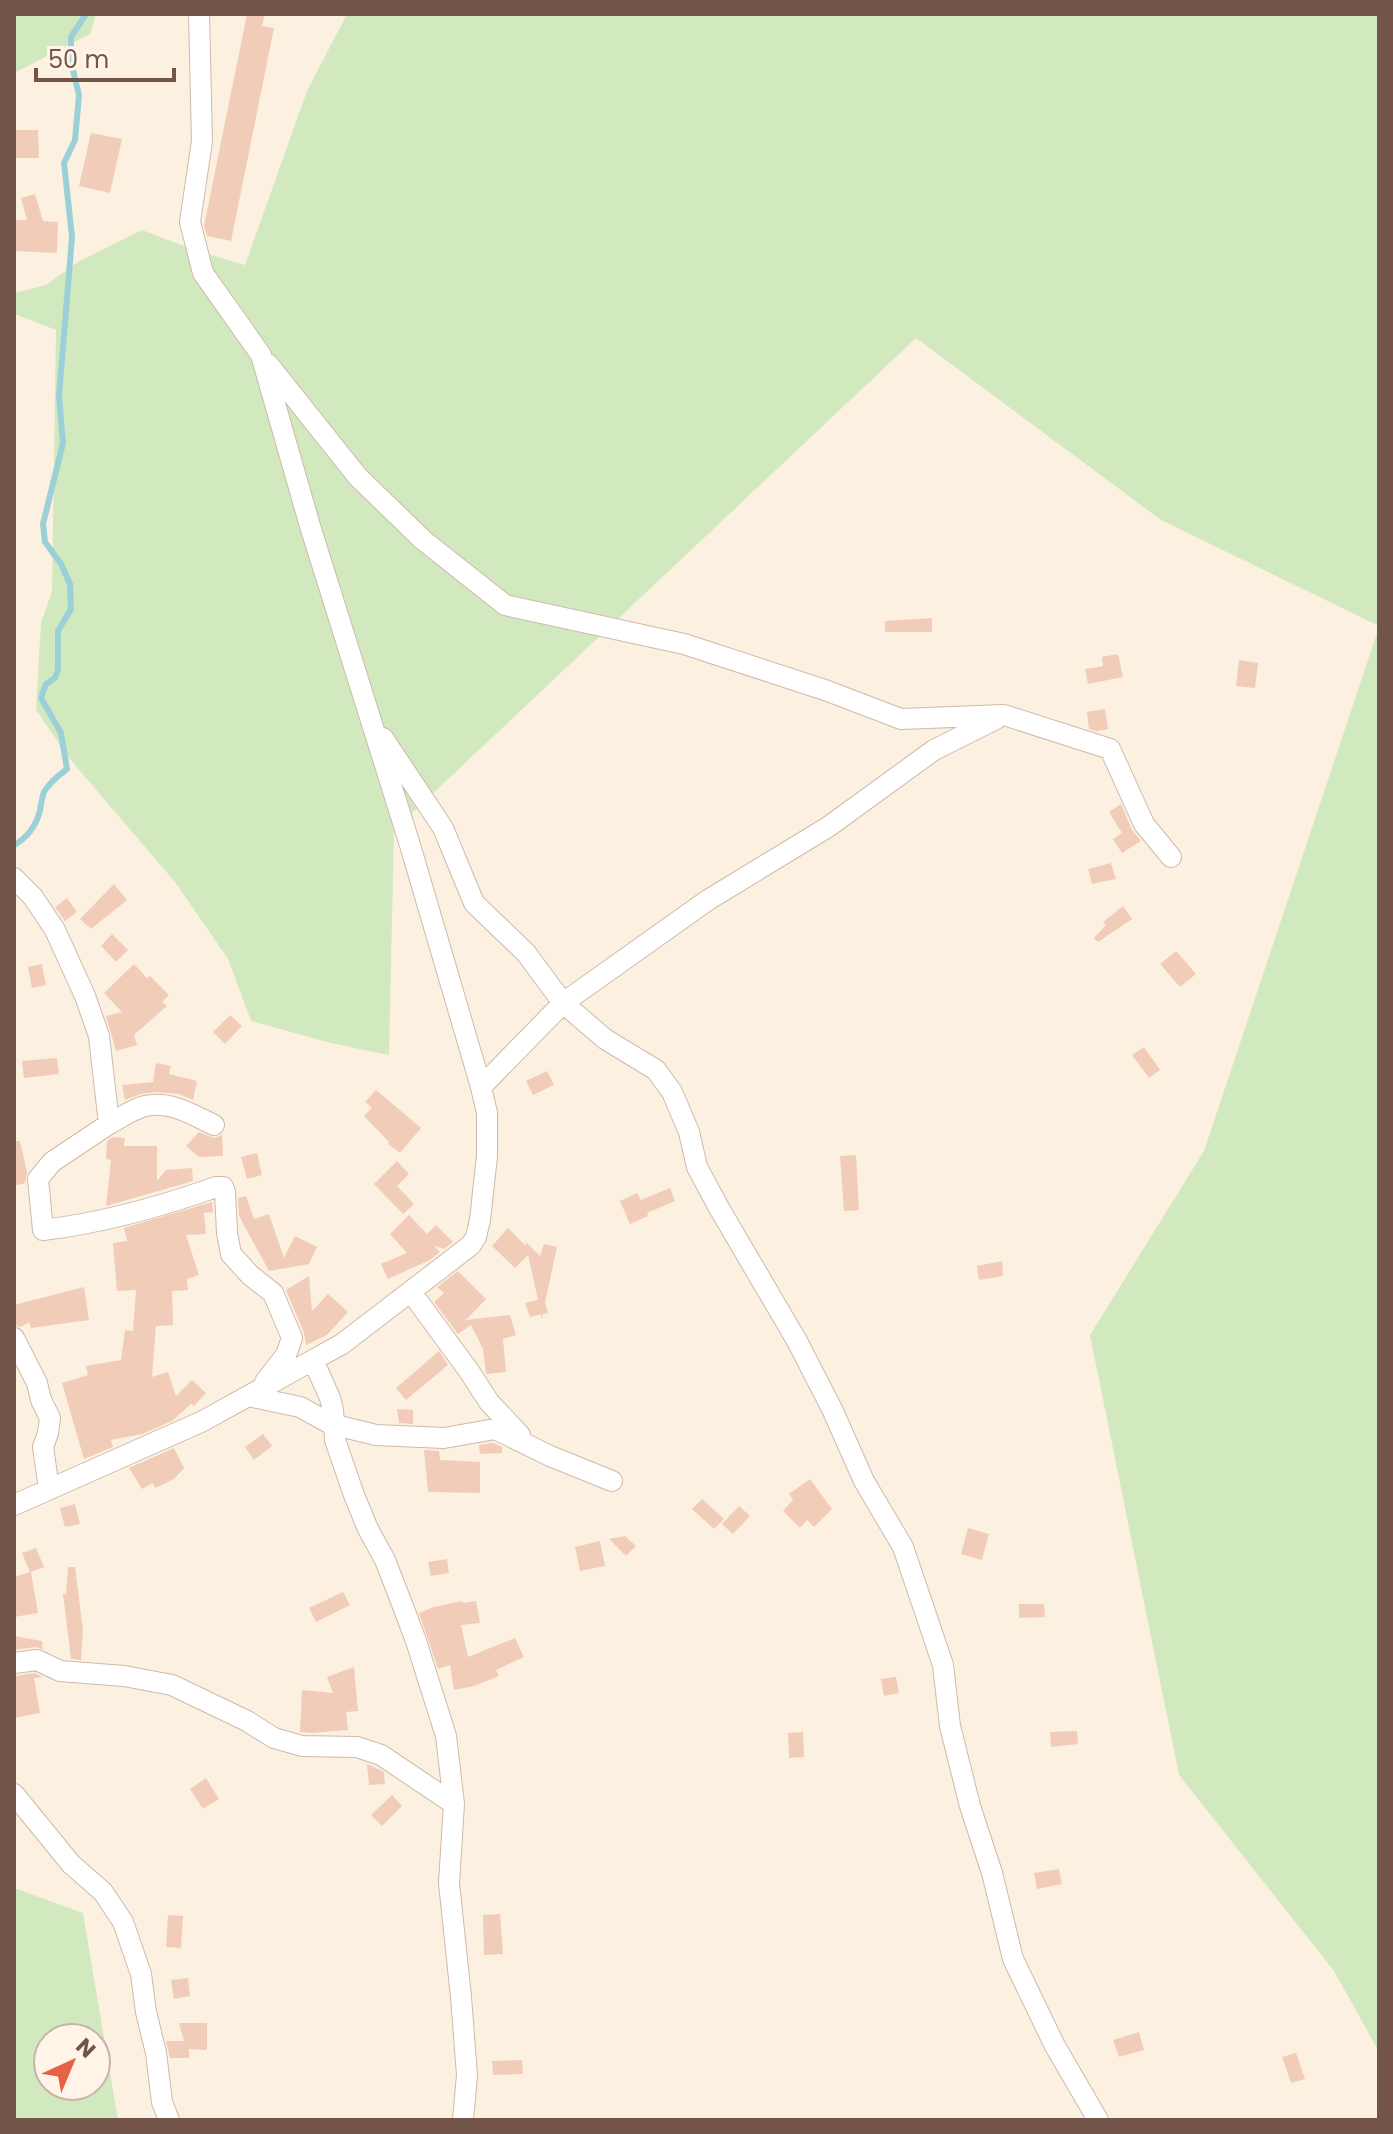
<svg xmlns="http://www.w3.org/2000/svg" width="1393" height="2134" font-family="Poppins,sans-serif">
	<rect width="100%" height="100%" fill="#fcf0e1"/>
	<path fill="#d2e9c0" fill-rule="evenodd" d="M14 14H96L90 34 14 73Z
		M347 14H1379V626L1161 520 916 338 394 830 389 1055 331 1043 251 1021 228 959 175 882 69 758 36 710 41 623 52 591 56 330 14 314V293L46 285 78 262 142 230 197 251 245 265 307 91Z
		M1379 627V2052L1334 1971 1179 1775 1090 1335 1204 1151Z
		M14 1888 83 1913 118 2120H14ZM48 2038H96V2086H48Z"/>
	<g fill="none" stroke-linecap="round" stroke-linejoin="round">
		<path stroke="#9cd0d7" stroke-width="6" d="M14 845C27 838 36 825 40 811 41 805 42 797 44 792 49 783 59 775 67 769L61 733 41 698 46 684 55 678 58 670V631L71 609 70 584 61 564 45 542 43 524 63 443 59 396 72 237 64 163 75 140 79 95 71 62V37L86 14"/>
	</g>
	<path fill="#f1ccb9" d="M247 14H265L262 26 274 28 231 241 207 236 204 226Z
		M14 130H38L39 158H14Z
		M91 133 122 139 110 193 79 186Z
		M35 194 43 221 58 222 57 253 14 251V220H27L21 198Z
		M932 618V632H885V621Z
		M1118 654 1123 677 1088 684 1085 669 1103 666 1102 657Z
		M1239 660 1258 663 1255 688 1236 686Z
		M1105 709 1108 729 1096 731 1089 729 1087 712Z
		M1121 804 1132 830 1141 841 1122 853 1113 839 1122 833 1109 812Z
		M1111 863 1116 879 1092 884 1088 869Z
		M114 884 127 900 91 929 80 919Z
		M67 898 77 912 65 921 55 907Z
		M1123 906 1132 919 1098 942 1094 938 1106 925 1103 922Z
		M112 934 128 950 116 962 101 946Z
		M1176 951 1196 974 1180 987 1160 964Z
		M42 964 46 985 32 988 28 967Z
		M134 964 147 978 150 976 169 995 162 1002 167 1006 134 1035 137 1045 116 1051 106 1016 122 1012 104 993Z
		M230 1015 242 1026 225 1044 213 1032Z
		M1144 1047 1160 1070 1149 1078 1132 1055Z
		M57 1058 59 1074 24 1078 22 1061Z
		M156 1063 171 1066 169 1074 197 1081 193 1100 179 1094 155 1092 141 1094 125 1100 122 1085 153 1082Z
		M547 1071 554 1085 533 1095 526 1081Z
		M376 1090 421 1128 400 1153 388 1144 389 1142 364 1116 372 1108 365 1102Z
		M199 1132 214 1138 222 1135 223 1156 199 1157 186 1146Z
		M113 1137 125 1138 124 1146H157V1181L166 1170 192 1168 193 1181 106 1206 111 1160 106 1159 107 1141Z
		M14 1141H20L27 1172 25 1183 14 1186Z
		M257 1153 262 1175 247 1179 241 1157Z
		M856 1155 859 1210 844 1211 840 1156Z
		M397 1161 409 1174 397 1186 414 1204 403 1214 374 1184Z
		M670 1188 675 1201 647 1213 648 1216 630 1224 620 1201 637 1193 641 1200Z
		M246 1196 254 1219 269 1214 284 1258 295 1236 317 1247 309 1264 269 1271 239 1216 238 1198Z
		M212 1202 213 1212 204 1213 206 1234 186 1235 199 1275 187 1279 188 1290 172 1291 173 1325 156 1326 152 1377 168 1372 176 1396 192 1380 206 1393 194 1406 191 1404 172 1421 142 1434 111 1440 113 1447 84 1459 62 1383 88 1375 86 1366 121 1360 125 1330 133 1331 136 1290 117 1291 113 1243 127 1241 124 1228Z
		M409 1215 427 1234 436 1225 453 1242 444 1249 434 1246 440 1252 430 1260 388 1279 381 1264 407 1253 390 1234Z
		M508 1228 526 1246V1242L540 1256 544 1244 557 1247 545 1303 548 1313 543 1314 542 1319 541 1314 530 1317 525 1303 538 1300 528 1255 515 1268 492 1246Z
		M1002 1261 1003 1276 979 1280 977 1266Z
		M458 1271 486 1299 466 1320 510 1315 516 1335 503 1339 506 1372 486 1374 483 1349 471 1325 458 1334 434 1302 444 1293 437 1287Z
		M309 1276 312 1311 328 1294 348 1312 327 1335 306 1345 304 1333 286 1290Z
		M84 1287 89 1320 31 1328 29 1322 21 1327 14 1325V1305Z
		M439 1351 448 1365 406 1400 396 1388Z
		M397 1409 413 1410V1424L399 1423Z
		M263 1434 272 1446 254 1460 245 1447Z
		M493 1443 502 1447V1453L480 1454 479 1445Z
		M174 1448 184 1468 174 1479 155 1488 153 1483 142 1489 129 1468Z
		M424 1450 439 1451 440 1460 480 1462V1493L428 1492Z
		M810 1479 832 1509 814 1527 807 1520 800 1528 783 1511 793 1500 789 1494Z
		M702 1499 724 1519 714 1529 692 1509Z
		M75 1504 80 1524 65 1527 60 1508Z
		M739 1506 750 1516 733 1534 722 1524Z
		M968 1528 989 1534 982 1560 961 1554Z
		M625 1536 636 1546 626 1556 609 1539Z
		M600 1541 605 1566 580 1571 575 1547Z
		M36 1548 44 1567 31 1572 38 1613 14 1617V1577L30 1572 22 1553Z
		M447 1559 449 1573 431 1576 428 1562Z
		M68 1567H75L83 1630 81 1660 71 1659 63 1594H66Z
		M343 1592 350 1605 316 1622 309 1608Z
		M462 1601 463 1603 476 1601 480 1623 461 1625 468 1657 515 1638 524 1657 496 1670 499 1676 474 1686 454 1690 450 1665 438 1669 419 1613 434 1607Z
		M1019 1604H1044L1045 1617 1019 1618Z
		M14 1636 42 1641 43 1649 35 1647 14 1650Z
		M354 1667 358 1711 346 1712 348 1730 312 1733 300 1732 302 1690 333 1693 327 1677Z
		M35 1673 42 1677 34 1678 40 1713 14 1718V1676Z
		M896 1677 899 1693 884 1696 881 1679Z
		M1077 1731 1078 1744 1051 1747 1050 1732Z
		M803 1732 804 1757 789 1758 788 1733Z
		M367 1764 384 1772 385 1784 369 1785Z
		M206 1778 219 1799 203 1809 190 1789Z
		M392 1795 402 1806 382 1826 371 1815Z
		M1059 1869 1062 1884 1037 1889 1034 1873Z
		M500 1914 503 1954 484 1955 483 1915Z
		M168 1915 183 1916 181 1948 166 1947Z
		M188 1978 190 1996 174 1999 171 1980Z
		M179 2023H207V2050L189 2049V2058H170L166 2041H184Z
		M1139 2032 1144 2050 1119 2057 1113 2040Z
		M1296 2053 1305 2079 1291 2083 1282 2057Z
		M522 2060 523 2074 493 2075 492 2061Z"/>
	<g fill="none" stroke-linecap="round" stroke-linejoin="round">
		<defs>
			<path id="minor" d="M268 364 358 477 423 540 505 605 684 644 825 690 901 719 1004 715 1110 749 1144 824 1171 857
				M383 738 443 828 474 903 526 953 563 1003 605 1039 656 1070 672 1092 689 1132 697 1167 719 1208 797 1341 832 1409 864 1481 903 1547 943 1665 950 1726 970 1806 992 1873 1013 1959 1055 2046 1098 2120
				M14 878 33 897 55 930 85 996 99 1036 109 1124 52 1162 38 1179 43 1230C102 1223 160 1207 216 1187H223L225 1192 227 1233 231 1254 250 1275 273 1293 292 1338 286 1355 265 1382
				M481 1087 563 1003 708 900 828 827 934 750 996 719
				M109 1124C120 1118 133 1109 145 1106 170 1100 193 1115 214 1125
				M411 1292 469 1371 489 1402 520 1435
				M14 1338 37 1383 41 1400 50 1418 48 1433 43 1447 49 1489
				M313 1360 330 1398 333 1410 335 1440 354 1495 368 1529 385 1560 404 1609 416 1641 446 1736 454 1804 449 1883 461 1997 467 2075 463 2120
				M248 1396 300 1407 331 1424 376 1435 444 1438 495 1429 550 1456 612 1481
				M14 1505 203 1421 313 1360 342 1344 471 1245 476 1237 480 1220 487 1156V1113L481 1087 410 845 310 526 261 355 203 273 190 222 202 141 199 14
				M14 1663 37 1660 60 1671 124 1676 172 1685 247 1721 274 1738 302 1746 357 1747 381 1755 454 1804
				M14 1794 71 1864 103 1892 123 1922 141 1974 146 2012 156 2053 162 2102 169 2120"/>
		</defs>
		<use href="#minor" stroke="#cfb9ab" stroke-width="22"/>
		<use href="#minor" stroke="#fff" stroke-width="20"/>
	</g>
	<rect width="1393" height="2134" fill="none" stroke="#725548" stroke-width="32"/>
	<g transform="translate(72 2062) rotate(44)"><circle r="38" fill="#fff4e7" stroke="#c7b4a7" stroke-width="2"/>
	<path d="M0-6L14 30L0 20L-14 30Z" fill="#e66246"/>
	<text y="-12" font-size="22" font-weight="bold" text-anchor="middle" fill="#725548">N</text>
	</g>
	<path d="M36 68v12h138v-12" fill="none" stroke="#725548" stroke-width="4"/>
	<text x="48" y="68" font-size="24" fill="#725548" stroke="#fff4e7" stroke-width="6" paint-order="stroke">50 m</text>
</svg>
